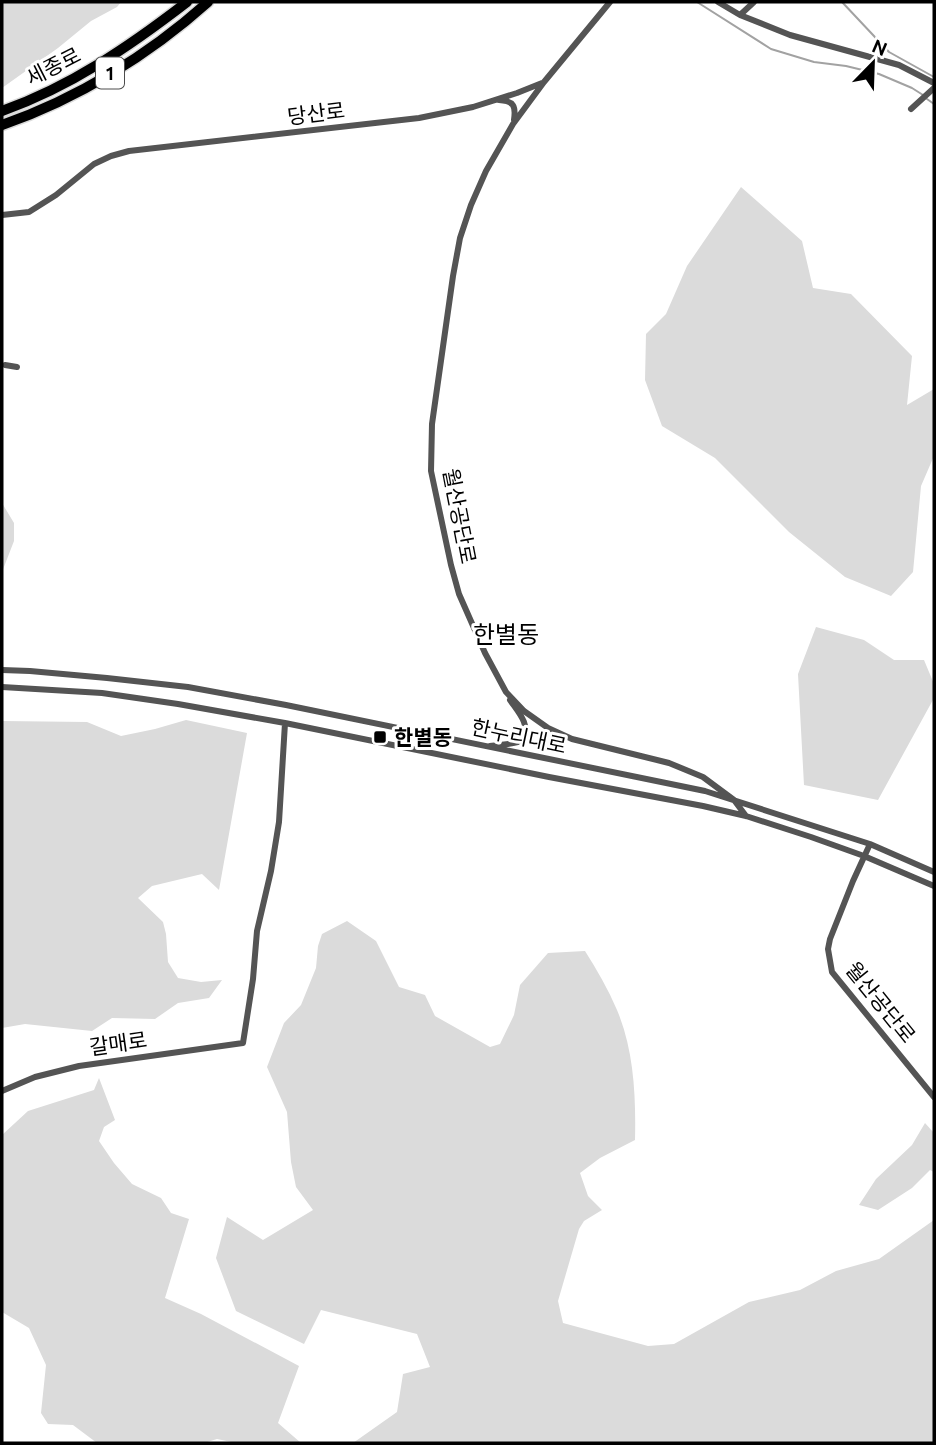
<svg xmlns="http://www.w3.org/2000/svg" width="936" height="1445" font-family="Ubuntu,'Noto Sans KR',sans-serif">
	<rect width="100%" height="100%" fill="#fff"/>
	<path fill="#dbdbdb" d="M2 2H121L117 7 91 21 58 48 2 88Z
		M741 187 802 241 813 288 851 294 912 356 907 405 934 389V456L921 486 913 572 891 596 845 577 789 532 715 458 662 426 645 380 646 334 666 314 687 266Z
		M2 503 14 523V541L2 572Z
		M816 627 864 640 894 660H924L934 684V698L878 800 804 785 798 674Z
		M186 720 247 733 219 890 202 874 152 886 138 898 163 922 166 934 168 962 178 978 201 982 222 980 209 998 178 1003 155 1019 112 1018 92 1031 25 1024 2 1028V721L87 722 121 736 155 729Z
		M347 921 376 941 399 987 425 995 435 1016 490 1047 500 1044 514 1015 520 985 548 953 585 951C597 970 608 989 617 1010 634 1050 636 1097 635 1140L600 1158 580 1173 588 1196 602 1210 584 1221 579 1229 558 1301 563 1323 648 1346 674 1344 749 1302 800 1290 836 1271 879 1259 934 1220V1443H353L397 1412 403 1374 430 1367 417 1334 321 1310 304 1344 236 1311 216 1258 227 1217 263 1240 313 1210 296 1187 291 1162 287 1112 267 1067 284 1023 301 1005 316 968 318 946 322 934Z
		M99 1078 115 1120 104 1127 99 1141 114 1163 132 1184 161 1198 171 1213 189 1219 165 1298 201 1314 299 1366 278 1423 301 1443H236L217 1439 204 1443H97L73 1425 48 1424 41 1413 46 1365 29 1328 2 1312V1135L28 1111 94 1090Z
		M925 1123 934 1133V1172L930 1170 912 1188 878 1210 859 1205 876 1179 912 1145Z"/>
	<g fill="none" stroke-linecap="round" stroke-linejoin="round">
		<path stroke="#a2a2a2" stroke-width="2" d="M697 2 771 49 814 62 846 66 879 74 912 88 923 95
			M842 2 889 52 934 77
			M927 99 934 104"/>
		<defs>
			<path id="highway" d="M2 111C70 87 130 46 187 2
				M2 125C77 99 149 55 208 2"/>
		</defs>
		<use href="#highway" stroke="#dbdbdb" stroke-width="13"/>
		<path stroke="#545454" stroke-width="6" d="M610 2 544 82 513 124 486 171 471 205 460 238 453 276 432 424 431 471 451 565 459 594 485 653 506 692 524 711 548 728 572 739 669 763 703 777 734 800 746 816
			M718 2 740 15 790 35 899 65 934 83
			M740 15 754 2
			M499 100C514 101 516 106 514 120
			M911 109 934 88
			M2 215 29 212 56 195 94 164 111 156 129 151 419 118 473 107 517 93 542 83
			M5 365 17 367
			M2 670 30 671 107 678 188 687 286 705 705 791 870 844 934 872
			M2 687 102 693 178 704 285 723 549 777 703 806 746 816 811 837 864 856 934 886
			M490 746C501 744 515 745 524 740 530 724 519 713 510 700
			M870 844 853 881 830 939 828 949 832 972 934 1097
			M2 1091 35 1077 79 1066 243 1043 253 979 257 931 271 871 279 822 285 723"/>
		<use href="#highway" stroke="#000" stroke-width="10"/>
	</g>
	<rect fill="#000" stroke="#fff" stroke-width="2.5" x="373" y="730" width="14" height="14" rx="3.5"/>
	<g text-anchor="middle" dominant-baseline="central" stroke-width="6" stroke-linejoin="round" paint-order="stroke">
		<rect fill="#fff" stroke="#4c4c4c" stroke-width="2" x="96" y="57.5" width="28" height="31" rx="5"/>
		<g font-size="19" font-weight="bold" fill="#000">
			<text x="110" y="73">1</text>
		</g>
		<g font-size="21" fill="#000" stroke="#fff">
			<text transform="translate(53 66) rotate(-27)">세종로</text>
			<text transform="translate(316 113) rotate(-7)">당산로</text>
			<text transform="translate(460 516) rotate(79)">월산공단로</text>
			<text transform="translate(519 736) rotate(12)">한누리대로</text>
			<text transform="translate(881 1002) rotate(51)">월산공단로</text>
			<text transform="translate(118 1043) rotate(-8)">갈매로</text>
		</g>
		<g font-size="21" font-weight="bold" fill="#000" stroke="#fff" text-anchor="start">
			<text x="394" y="737">한별동</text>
		</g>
		<g font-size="24" fill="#000" stroke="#fff">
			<text x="506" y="634">한별동</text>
		</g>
	</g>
	<rect width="936" height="1445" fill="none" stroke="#000000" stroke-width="7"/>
	<g transform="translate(873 63) rotate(23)" stroke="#ffffff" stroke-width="5" paint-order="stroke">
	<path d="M0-5L12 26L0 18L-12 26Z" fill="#000000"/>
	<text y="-10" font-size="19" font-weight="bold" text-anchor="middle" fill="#000000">N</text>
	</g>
</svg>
